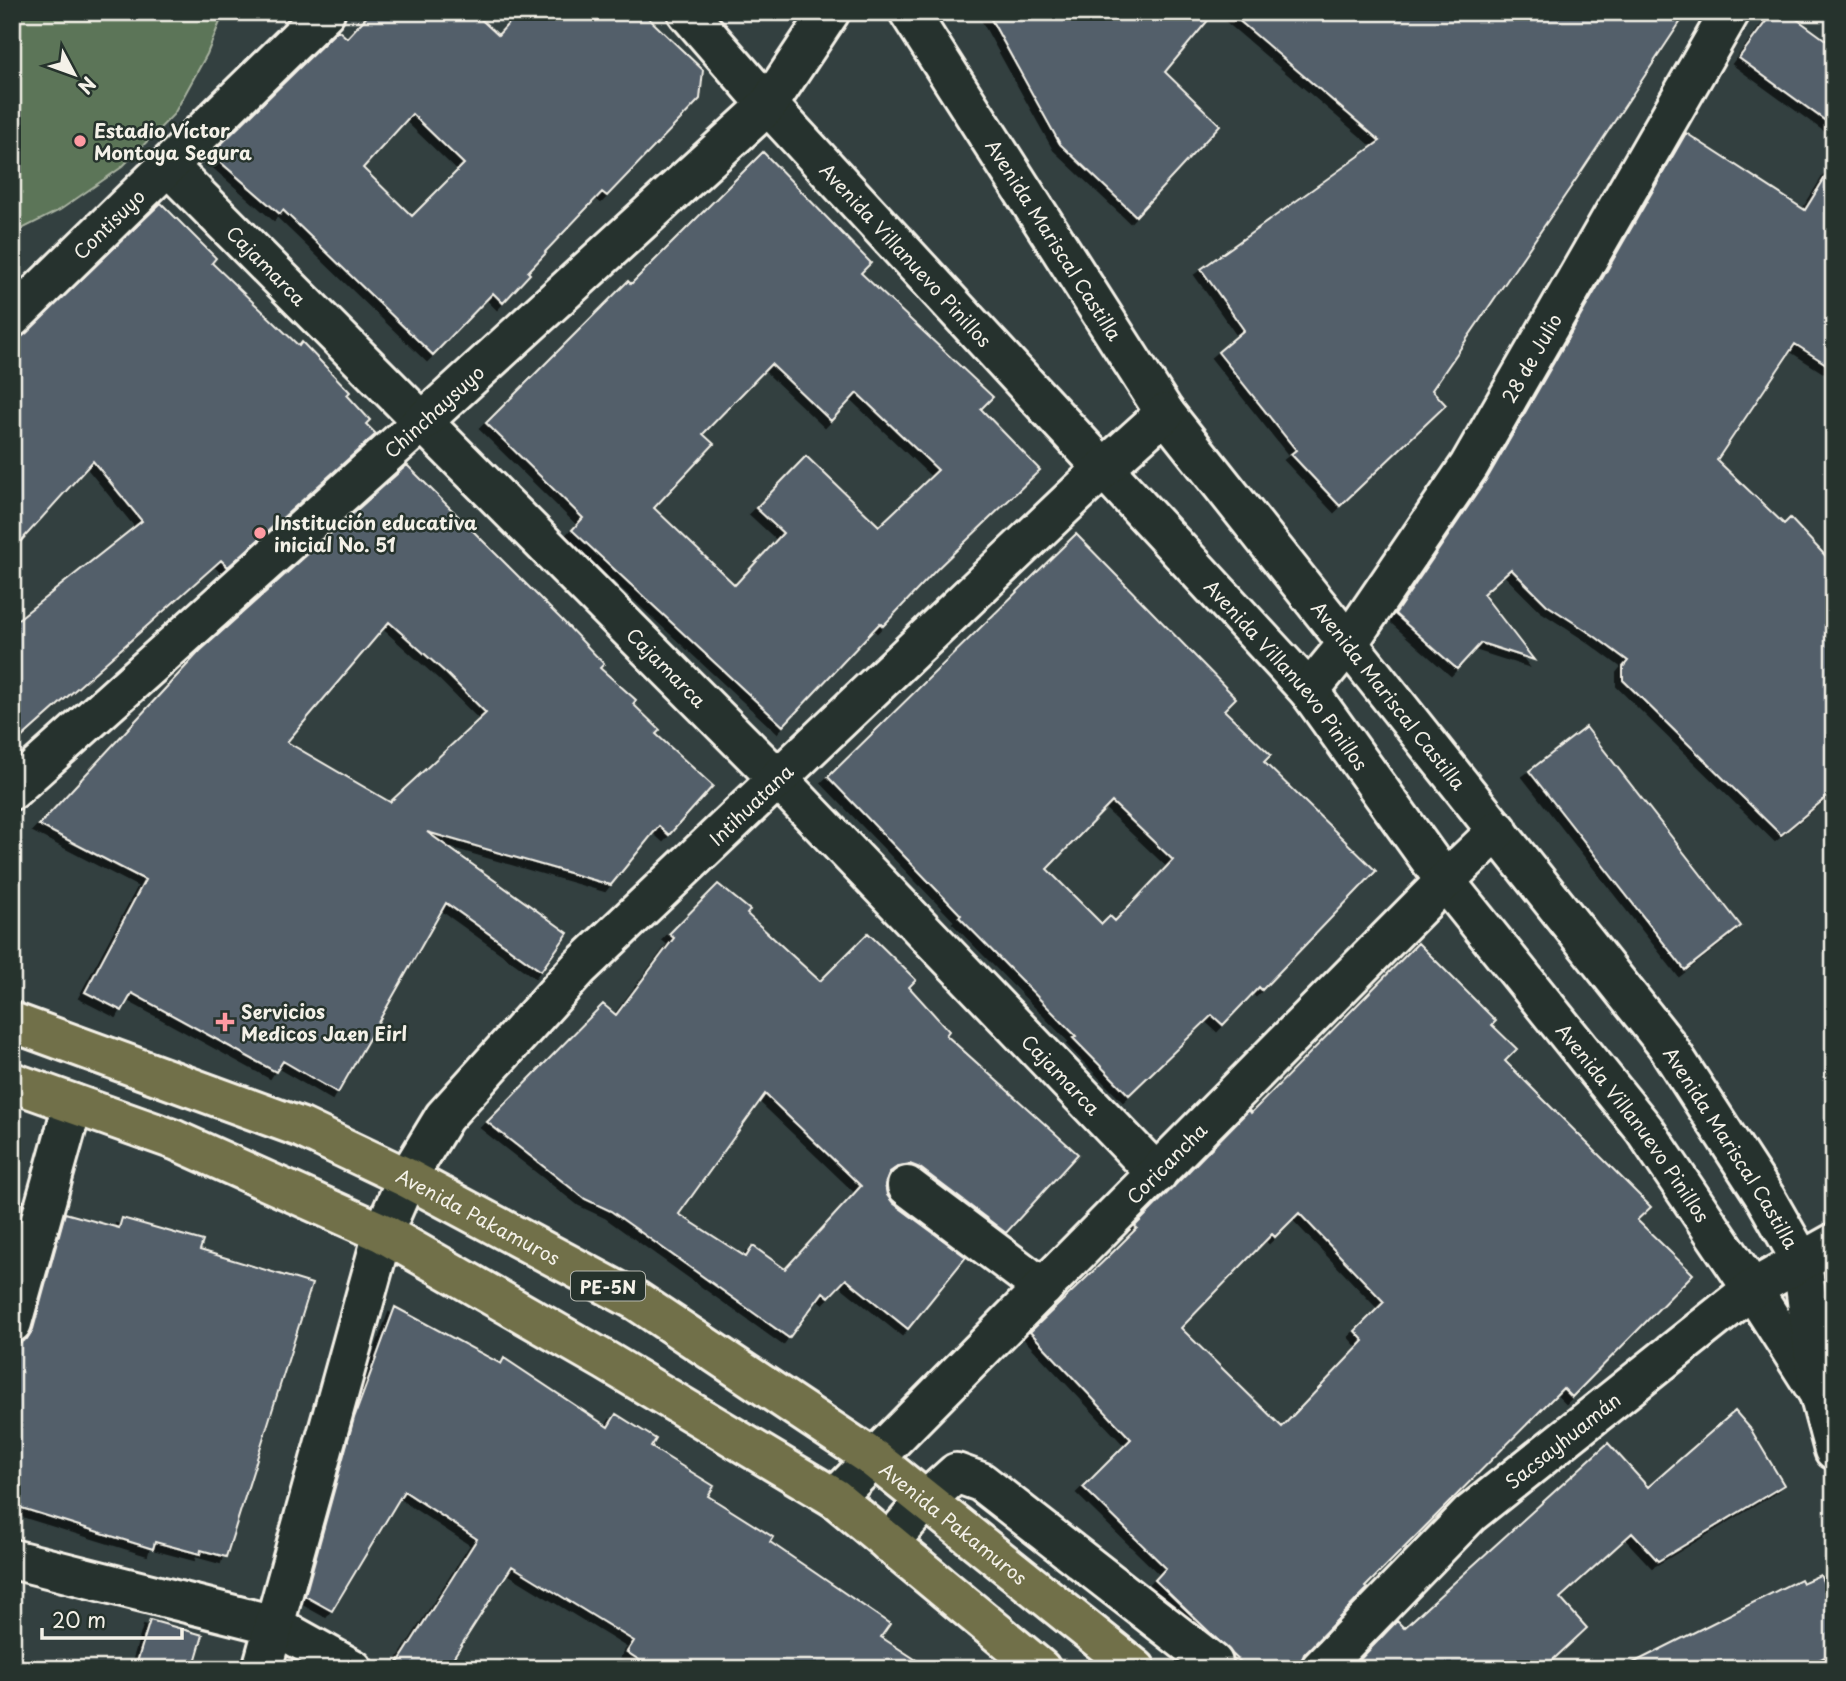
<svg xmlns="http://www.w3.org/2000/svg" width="1846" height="1681" font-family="'Playpen Sans',sans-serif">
	<defs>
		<filter id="shadow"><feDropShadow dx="-6" dy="6" stdDeviation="0" flood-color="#0009"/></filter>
	</defs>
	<rect width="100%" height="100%" fill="#334040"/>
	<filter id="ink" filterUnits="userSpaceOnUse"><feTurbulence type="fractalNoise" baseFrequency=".0143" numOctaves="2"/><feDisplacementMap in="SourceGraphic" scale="14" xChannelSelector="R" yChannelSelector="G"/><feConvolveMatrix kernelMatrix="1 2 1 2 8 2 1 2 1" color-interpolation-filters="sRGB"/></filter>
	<g filter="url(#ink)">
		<path fill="#5c7458" stroke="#a8b2a0" stroke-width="2" d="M12 12H224L207 54 174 114 122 167 60 210 12 234Z"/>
		<path fill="#525e6b" stroke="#f4f1e8" stroke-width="2" fill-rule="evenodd" filter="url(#shadow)" d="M371 12H473L498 35 519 12H642L703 70 700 99 607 196 602 192 545 252 546 253 528 272 530 274 503 303 493 293 433 355 283 210 280 214 211 154 338 30 347 38ZM412 114 464 164 412 216 363 168Z
			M987 12H1215L1165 72 1220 125 1136 216 1060 144Z
			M1229 12H1687L1577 178 1432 390 1446 405 1340 506 1291 454 1296 450 1218 352 1244 330 1201 269 1380 141Z
			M1773 12H1787L1834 46V127L1739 58Z
			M1686 133 1805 210 1834 163V369L1795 344 1717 460 1784 524 1790 518 1834 565V791L1781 835 1623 680V667L1628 661 1593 635 1547 605 1511 569 1483 594 1534 660 1481 643 1457 669 1395 614 1488 477Z
			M763 152 871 263 861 273 993 397 981 409 1040 470 938 568 883 626 880 623 783 726 572 530 583 518 486 423 628 281 631 284ZM771 364 831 421 857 393 938 470 879 526 806 456 756 508 783 533 735 585 654 508 714 444 703 434Z
			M161 203 216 258 212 263 299 346 302 342 350 392 347 395 370 420 366 424 376 434 228 567 221 560 12 746V624L142 521 93 461 12 551V346Z
			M407 465 562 620 604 664 600 668 636 700 633 704 660 730 656 734 713 786 669 835 659 826 611 885 427 832 568 933 541 971 446 903 338 1093 283 1061 276 1072 132 993 122 1011 85 992 145 880 39 825 200 651ZM389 622 446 673 486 713 390 802 287 742Z
			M1076 534 1236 698 1224 710 1271 755 1264 762 1376 871 1262 990 1259 987 1223 1025 1212 1015 1129 1095 1073 1038 1076 1036 959 917 961 915 828 777ZM1112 802 1173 860 1115 921 1110 916 1102 924 1047 869Z
			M1586 727 1741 926 1685 970 1529 771Z
			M718 884 750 910 747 914 820 981 868 933 916 980 909 987 949 1031 946 1035 1078 1154 1006 1233 920 1168 910 1164 899 1166 890 1172 885 1184 887 1195 893 1203 966 1257 908 1329 846 1279 829 1297 823 1292 789 1338 611 1211 585 1199 487 1122 603 1004 616 1015 674 938 669 934ZM765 1094 861 1186 785 1269 753 1246 746 1257 679 1214Z
			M1418 943 1496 1021 1492 1025 1517 1049 1505 1061 1651 1207 1637 1220 1693 1274 1572 1397 1563 1388 1365 1587 1367 1589 1304 1654 1299 1669H1248L1155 1580 1166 1568 1083 1487 1131 1439 1030 1332 1111 1254 1137 1228 1135 1226 1249 1110 1251 1113ZM1299 1213 1384 1302 1355 1331 1364 1341 1282 1427 1181 1328 1272 1234 1275 1237Z
			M12 1198 23 1201 12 1241Z
			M65 1213 119 1228 122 1218 203 1241 200 1250 312 1284 226 1557 201 1550 200 1554 155 1542 153 1549 12 1505V1344L27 1339 33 1329Z
			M395 1307 501 1364 504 1358 608 1427 616 1414 656 1439 651 1447 714 1486 708 1496 773 1537 770 1542 890 1624 881 1637 930 1669H653L627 1652 634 1641 512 1566 446 1669H394L477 1539 404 1491 332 1611 305 1596 354 1418Z
			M1735 1411 1750 1428 1784 1485 1658 1561 1632 1533 1560 1598 1587 1628 1543 1669H1351L1397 1621 1404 1628 1608 1443 1648 1487Z
			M1820 1575 1834 1605V1652L1802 1669H1621L1800 1579 1802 1583Z
			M150 1620 203 1635 193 1669H135Z"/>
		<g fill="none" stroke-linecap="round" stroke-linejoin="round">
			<defs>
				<g id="minor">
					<path id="s1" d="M687 12 768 105 1309 691 1445 881 1644 1129 1752 1289 1819 1394"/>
					<path id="s2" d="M909 12 1165 413 1666 1044 1765 1197 1802 1262 1819 1394 1834 1450"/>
					<path id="s3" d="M168 166 778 779 1157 1174"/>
					<path id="s4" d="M12 318 325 12"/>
					<path id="s5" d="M1309 691 1349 642 1469 466 1730 12"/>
					<path id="s6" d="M12 790 422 422 768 105 830 12"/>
					<path d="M907 1186 1043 1288"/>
					<path d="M12 1323 73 1104"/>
					<path id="s7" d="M835 1498 1445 881 1498 830"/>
					<path d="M889 1543 925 1501 956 1473 981 1482 1213 1663 1214 1669"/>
					<path d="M12 1559 274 1625 353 1669"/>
					<path id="s8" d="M262 1669 383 1233 407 1178 444 1117 579 968 1104 468 1165 413"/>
					<path id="s9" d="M1320 1669 1470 1514 1752 1289 1834 1243"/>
				</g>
				<g id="highway">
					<path id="s10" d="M12 1022 302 1128 407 1178 637 1301 874 1459 1136 1669"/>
					<path d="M12 1082 175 1140 383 1233 606 1361 835 1498 1041 1669"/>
				</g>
			</defs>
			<use href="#minor" stroke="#f4f1e8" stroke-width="44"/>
			<use href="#highway" stroke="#f4f1e8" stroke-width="44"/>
			<use href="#minor" stroke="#26332d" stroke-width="38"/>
			<use href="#highway" stroke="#71704a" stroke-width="38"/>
		</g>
	</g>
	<g fill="#ff9aa2" stroke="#26332d" stroke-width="2.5">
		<circle cx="80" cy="141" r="7"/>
		<circle cx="260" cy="533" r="7"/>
		<path d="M221.5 1011.5h7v7h7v7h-7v7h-7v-7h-7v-7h7z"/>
	</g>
	<g text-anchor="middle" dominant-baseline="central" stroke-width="5" stroke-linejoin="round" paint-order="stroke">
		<rect fill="#26332d" stroke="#b6b8b0" stroke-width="2" x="571" y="1271.5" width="74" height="29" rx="5"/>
		<g font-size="18" font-weight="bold" fill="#f4f1e8">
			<text x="608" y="1286">PE-5N</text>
		</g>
		<g font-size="19" font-weight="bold" fill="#f4f1e8" stroke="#26332d" text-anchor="start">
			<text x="94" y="130">Estadio Víctor<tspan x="94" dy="22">Montoya Segura</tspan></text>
			<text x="274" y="522">Institución educativa<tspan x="274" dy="22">inicial No. 51</tspan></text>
			<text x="241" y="1011">Servicios<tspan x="241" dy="22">Medicos Jaen Eirl</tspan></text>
		</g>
		<g font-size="19" fill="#f4f1e8" stroke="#26332d">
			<text stroke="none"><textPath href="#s4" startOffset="135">Contisuyo</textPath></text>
			<text stroke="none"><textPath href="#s2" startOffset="270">Avenida Mariscal Castilla</textPath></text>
			<text stroke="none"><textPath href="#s1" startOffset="327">Avenida Villanuevo Pinillos</textPath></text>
			<text stroke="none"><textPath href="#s3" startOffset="140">Cajamarca</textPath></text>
			<text stroke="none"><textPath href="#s5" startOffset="401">28 de Julio</textPath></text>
			<text stroke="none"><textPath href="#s6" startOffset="567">Chinchaysuyo</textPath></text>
			<text stroke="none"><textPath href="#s3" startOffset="707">Cajamarca</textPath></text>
			<text stroke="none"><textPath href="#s1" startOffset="894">Avenida Villanuevo Pinillos</textPath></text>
			<text stroke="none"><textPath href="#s2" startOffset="836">Avenida Mariscal Castilla</textPath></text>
			<text stroke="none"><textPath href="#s8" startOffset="1022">Intihuatana</textPath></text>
			<text stroke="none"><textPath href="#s3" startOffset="1274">Cajamarca</textPath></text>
			<text stroke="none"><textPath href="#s1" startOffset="1461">Avenida Villanuevo Pinillos</textPath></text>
			<text stroke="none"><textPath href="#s2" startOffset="1404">Avenida Mariscal Castilla</textPath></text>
			<text stroke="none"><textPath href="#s7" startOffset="471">Coricancha</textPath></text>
			<text stroke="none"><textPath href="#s10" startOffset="506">Avenida Pakamuros</textPath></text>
			<text stroke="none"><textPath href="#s9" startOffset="334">Sacsayhuamán</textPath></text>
			<text stroke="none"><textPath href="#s10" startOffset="1073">Avenida Pakamuros</textPath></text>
		</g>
	</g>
	<rect width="1846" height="1681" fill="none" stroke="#26332d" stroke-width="42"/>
	<rect x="21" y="21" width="1804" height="1639" fill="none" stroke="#f4f1e8" stroke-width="2.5" filter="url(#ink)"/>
	<g transform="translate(74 74) rotate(131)" stroke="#26332d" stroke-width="5" paint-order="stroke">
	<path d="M0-5L12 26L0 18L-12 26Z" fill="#f4f1e8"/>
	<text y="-10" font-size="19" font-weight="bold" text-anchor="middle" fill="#f4f1e8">N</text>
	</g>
	<path d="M42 1628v10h140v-10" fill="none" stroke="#f4f1e8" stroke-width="3.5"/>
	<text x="52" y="1628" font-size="21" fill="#f4f1e8" stroke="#26332d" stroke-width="5" paint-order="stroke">20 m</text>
</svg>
